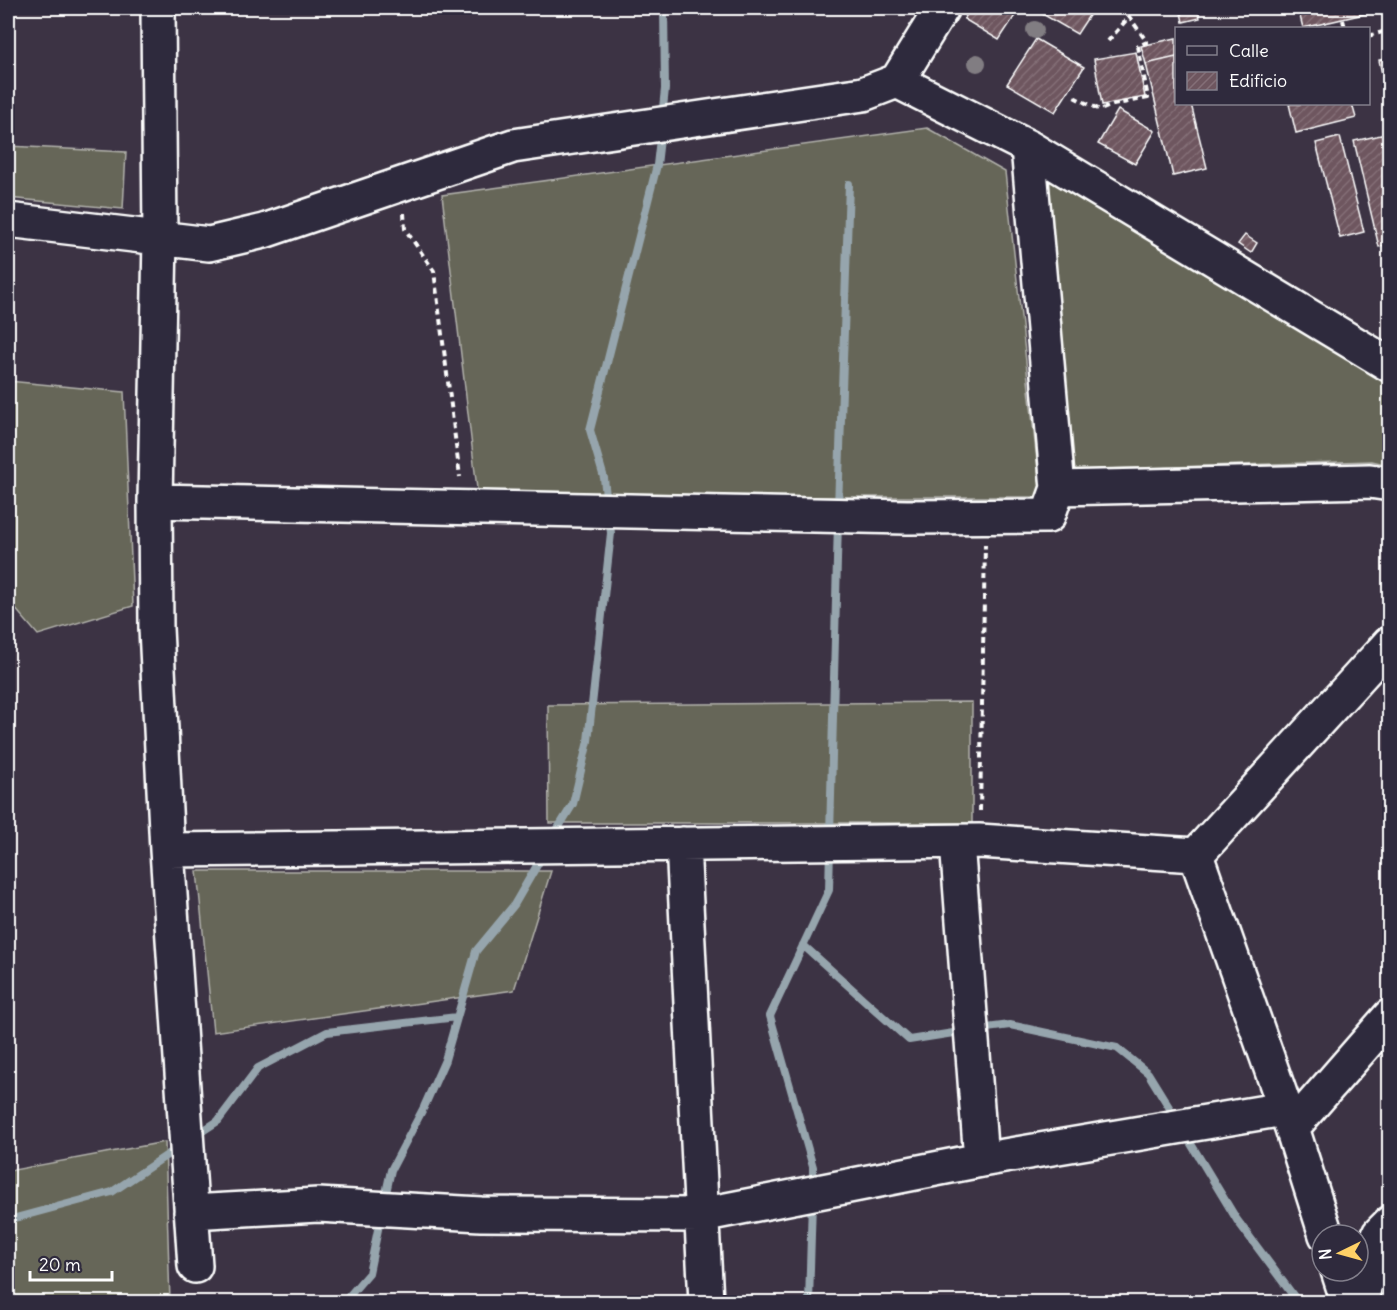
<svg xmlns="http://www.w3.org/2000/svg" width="1397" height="1310" font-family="Delius,sans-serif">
	<defs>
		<pattern id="building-hatch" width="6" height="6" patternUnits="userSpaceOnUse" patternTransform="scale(1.5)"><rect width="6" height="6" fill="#6e565f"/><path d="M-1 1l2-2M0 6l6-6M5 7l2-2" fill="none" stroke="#846f77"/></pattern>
	</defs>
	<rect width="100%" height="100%" fill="#3c3344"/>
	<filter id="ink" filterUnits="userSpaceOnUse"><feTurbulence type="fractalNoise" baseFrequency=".0167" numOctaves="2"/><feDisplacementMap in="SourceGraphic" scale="12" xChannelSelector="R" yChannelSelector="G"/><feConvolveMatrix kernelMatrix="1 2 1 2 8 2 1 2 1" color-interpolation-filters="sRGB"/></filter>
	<g filter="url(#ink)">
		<path fill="#666658" stroke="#b2b2ac" stroke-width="1.5" d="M927 128 1005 172 1041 497H478L442 195Z
			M8 146 126 152 123 209 8 198Z
			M1046 175 1389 382V465L1372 461 1074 470Z
			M8 381 124 392 133 606 38 635 8 600Z
			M972 702V823H549L548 705Z
			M197 871H551L514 990 213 1032Z
			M165 1142 170 1302H8V1171Z"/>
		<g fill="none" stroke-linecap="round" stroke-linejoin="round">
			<path stroke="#96a5ad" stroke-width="8" d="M662 117 665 89 664 8
				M607 505 604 478 590 430 657 165 661 130
				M838 508 849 184
				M830 835 838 521
				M552 838 573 804 588 741 611 533 609 518
				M803 945 909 1040 966 1031
				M979 1029 1010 1025 1117 1048 1148 1073 1177 1120
				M1185 1134 1237 1220 1298 1302
				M195 1136 218 1121 258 1068 327 1032 457 1017
				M813 1185V1167L770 1016 829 890 830 848
				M384 1202 391 1170 424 1107 445 1060 476 951 514 905 543 855
				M8 1220 112 1192 179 1147
				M344 1302 369 1273 381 1215
				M809 1302 812 1201"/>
		</g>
		<path fill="url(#building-hatch)" stroke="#fff" stroke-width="1.5" d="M971 8H1020L999 40 964 19Z
			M1032 8H1094L1077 34Z
			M1180 8H1198L1200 18 1183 22Z
			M1298 8H1390L1303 28Z
			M1176 38V57L1146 64 1141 46Z
			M1036 39 1084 67 1055 112 1007 84Z
			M1136 52 1145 97 1102 105 1094 59Z
			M1176 57V104H1191L1207 168 1173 176 1146 64Z
			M1390 58V109L1379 60Z
			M1289 104H1352L1356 118 1296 133Z
			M1118 110 1155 131 1135 164 1098 144Z
			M1390 133V245L1379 247 1354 141Z
			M1340 137 1364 232 1340 238 1316 143Z
			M1245 235 1257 243 1251 253 1238 244Z"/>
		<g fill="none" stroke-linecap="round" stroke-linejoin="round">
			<defs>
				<path id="minor" d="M158 8 160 237 155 501 156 628 167 850 195 1266
					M897 81 1028 147 1390 365
					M8 220 209 244 264 231 513 146 863 94 897 81 942 8
					M1058 488 1370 481 1390 484
					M155 501 907 517 1048 516 1058 488 1028 147
					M957 842 981 1160
					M683 844 706 1302
					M167 850 979 841 1196 855
					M1196 855 1292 1128 1326 1235
					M1196 855 1390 643
					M1292 1128 1390 1016
					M191 1212 318 1205 481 1214 701 1215 981 1160 1284 1109
					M1338 1271 1348 1302
					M1361 1302 1369 1265 1379 1234 1390 1223"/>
			</defs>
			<use href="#minor" stroke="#fff" stroke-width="38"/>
			<path stroke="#fff" stroke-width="4" stroke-dasharray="6 4.5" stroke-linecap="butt" d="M1343 20 1345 28
				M1368 36 1390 30
				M1108 41 1129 17
				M1074 97 1100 110 1113 105 1148 98 1138 46 1147 42 1123 8
				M404 213 405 229 434 271 460 477
				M980 811 985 545"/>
			<use href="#minor" stroke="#2f2a3d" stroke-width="33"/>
		</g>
		<g fill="#817d82">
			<circle cx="1035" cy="30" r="9"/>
			<circle cx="977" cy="63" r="9"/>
		</g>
	</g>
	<rect width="1397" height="1310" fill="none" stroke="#2f2a3d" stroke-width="30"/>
	<rect x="15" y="15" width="1367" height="1280" fill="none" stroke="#fff" stroke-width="2" filter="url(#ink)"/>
	<rect x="1175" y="27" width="195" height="78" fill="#2f2a3d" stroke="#827f8b" stroke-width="1.5"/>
	<rect x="1187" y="46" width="30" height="9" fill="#2f2a3d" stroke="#827f8b" stroke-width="1.5"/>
	<text x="1229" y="57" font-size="18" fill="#ffffff">Calle</text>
	<rect x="1187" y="72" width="30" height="18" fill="url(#building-hatch)" stroke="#827f8b" stroke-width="1.5"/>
	<text x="1229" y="87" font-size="18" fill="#ffffff">Edificio</text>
	<g transform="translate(1340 1253) rotate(265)"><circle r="28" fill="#2f2a3d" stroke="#827f8b" stroke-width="1.5"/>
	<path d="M0-4.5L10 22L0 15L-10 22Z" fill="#ffd166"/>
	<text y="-9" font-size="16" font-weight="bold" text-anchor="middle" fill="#ffffff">N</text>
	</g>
	<path d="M30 1271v9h82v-9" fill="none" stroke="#ffffff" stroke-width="3"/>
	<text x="39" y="1271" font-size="18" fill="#ffffff" stroke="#2f2a3d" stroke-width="4.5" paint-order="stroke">20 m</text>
</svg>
